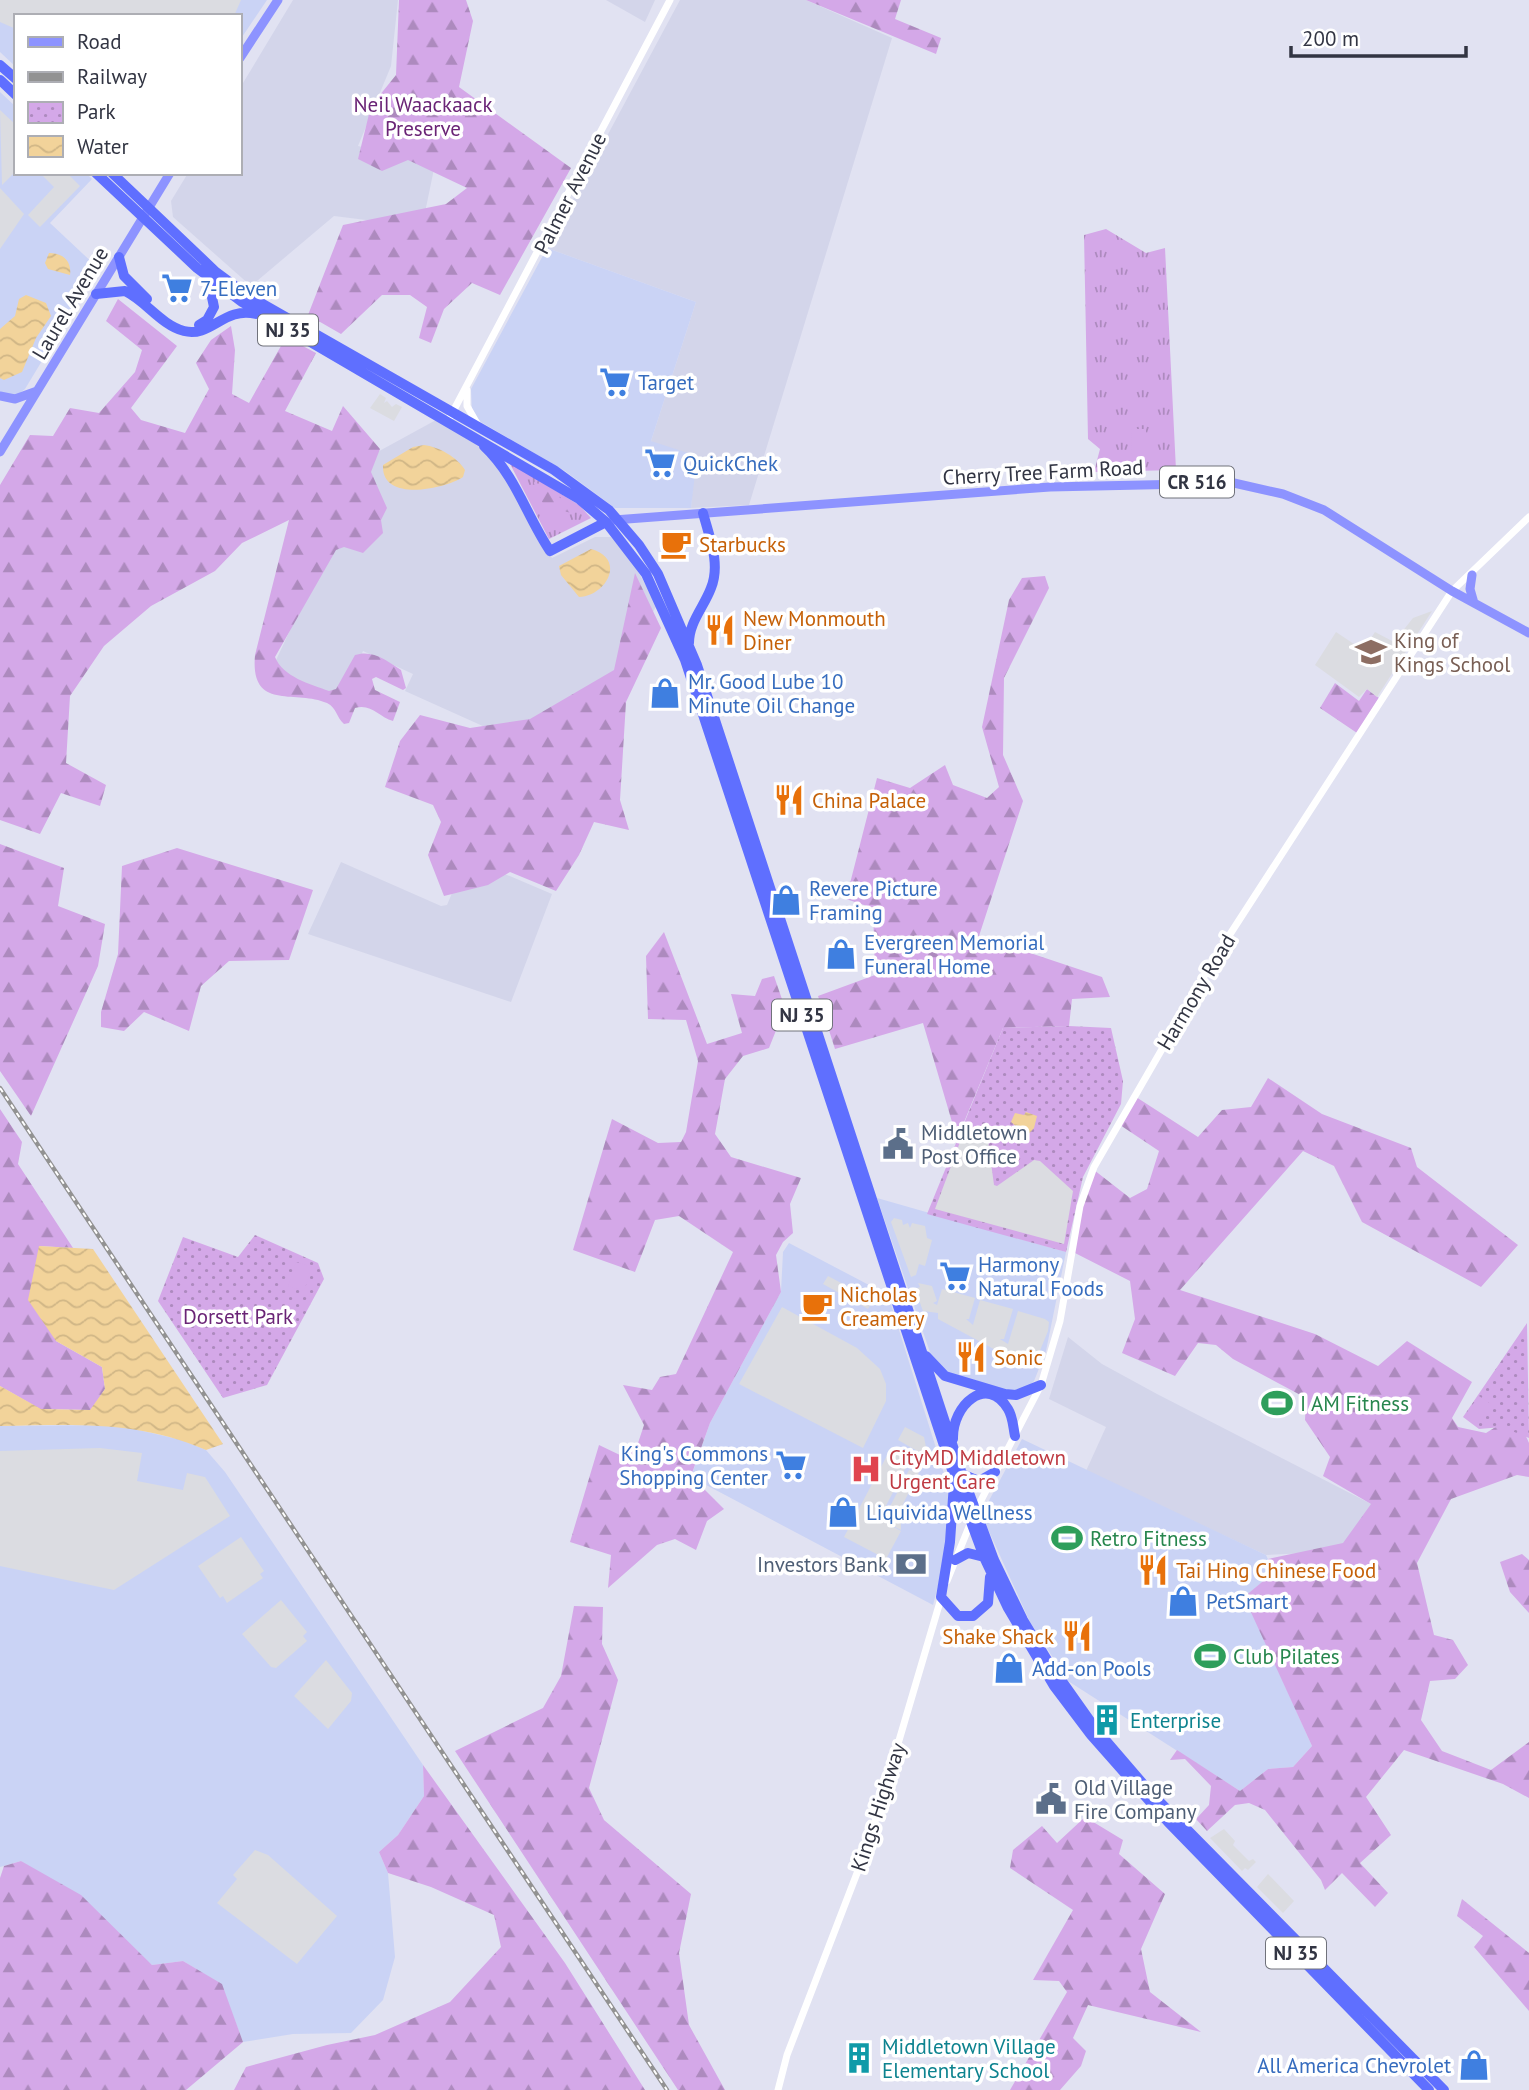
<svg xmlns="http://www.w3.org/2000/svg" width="1529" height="2090" font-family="'PT Sans',sans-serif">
	<defs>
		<pattern id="grass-tufts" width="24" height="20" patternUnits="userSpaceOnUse" patternTransform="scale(1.75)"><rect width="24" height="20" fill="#d4a8e8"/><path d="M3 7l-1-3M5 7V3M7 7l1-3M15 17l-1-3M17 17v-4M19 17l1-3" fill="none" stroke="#ad8abe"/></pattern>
		<pattern id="forest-firs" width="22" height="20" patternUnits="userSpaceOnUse" patternTransform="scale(1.75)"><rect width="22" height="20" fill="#d4a8e8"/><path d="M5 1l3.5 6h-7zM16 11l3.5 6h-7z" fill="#ad8abe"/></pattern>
		<pattern id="park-dots" width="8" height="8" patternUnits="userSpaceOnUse" patternTransform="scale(1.75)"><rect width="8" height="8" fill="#d4a8e8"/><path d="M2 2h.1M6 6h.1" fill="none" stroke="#ad8abe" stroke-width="1.8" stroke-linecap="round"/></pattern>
		<pattern id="water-waves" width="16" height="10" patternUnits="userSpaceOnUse" patternTransform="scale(1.75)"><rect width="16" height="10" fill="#f2d39a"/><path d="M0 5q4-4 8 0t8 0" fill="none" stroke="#d0b686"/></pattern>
	</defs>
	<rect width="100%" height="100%" fill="#e1e2f2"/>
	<path fill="#d3d5ea" d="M293 0H398L391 66 358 146 435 164 422 227 334 216 251 286 173 217 171 201 188 173H240V88Z
		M606 0H655L645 22Z
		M680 0H806L892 38 749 505 691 508 694 469 651 441 696 302 547 248Z
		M436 420 477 445 503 470 552 558 595 537H611L632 561 657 605 618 671 514 740 405 691 413 674 363 651 338 704 270 673 372 455Z
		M467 858 552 894 511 1002 308 934 341 862 441 906 447 905Z
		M1068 1337 1102 1364 1157 1394 1377 1507 1351 1551 1266 1555 1086 1471 1106 1427 1049 1399Z"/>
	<path fill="#cad3f5" d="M0 0H267L240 40V16H16V67L0 52Z
		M0 92 16 107V173H86L92 179 50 223 98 268 25 389 17 395 0 393Z
		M547 248 696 302 651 441 697 456 691 508H615L565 471 481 422 472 412 471 389Z
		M877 1198 1066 1252 1046 1351 1034 1381 1028 1387 1009 1391 950 1374 933 1361Z
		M789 1243 888 1295 947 1483 950 1509 941 1574 933 1605 691 1477 710 1423 781 1292 783 1252Z
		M117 1425 182 1440 206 1450 225 1472 423 1765 424 1796 398 1835 379 1852 388 1873 395 1957 383 2000 351 2033 293 2034 243 2042 221 1984 183 1961 152 1965 21 1861 0 1867V1426Z
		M1022 1439 1266 1555 1274 1572 1245 1597 1312 1746 1293 1767 1268 1769 1240 1791 1068 1681 1030 1622 983 1518 985 1508Z"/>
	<path fill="url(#grass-tufts)" d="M1106 229 1146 253 1165 248 1176 470 1094 472 1100 449 1088 439 1084 235Z
		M509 462 579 505 591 518 549 539Z"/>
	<path fill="url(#forest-firs)" d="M399 0H466L473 21 459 87 571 168 500 295 472 283 444 309 431 343 419 338 427 307 410 295H382L341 334 308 315 343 225 446 204 467 188 408 160 382 171 358 159 371 106 396 75Z
		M806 0H901L895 19 941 38 936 54Z
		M118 299 177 346 131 408 141 420 185 433 209 389 196 363 211 340 231 326 235 350 232 394 249 403 286 337 316 353 285 411 332 431 343 406 380 449 371 472 387 508 381 520 383 533 363 553 344 547 336 550 275 657C283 677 310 684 329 691L336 689 355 655C372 649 388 661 401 670L406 688 403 690 376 677 372 679 375 690 400 702 393 721C379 717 371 703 355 708L349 723 344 724C336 717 337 708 327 703 295 689 250 712 255 655L289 520 242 543 215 571 151 606 104 646 70 696 66 763 106 785 100 806 61 793 40 834 0 820V485L30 435 53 436 70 408 99 413 135 372 142 350 106 321Z
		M534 482 546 487 576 510 574 514 544 505 533 487Z
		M635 573 661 628 626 702 620 800 629 830 594 822 579 855 556 891 510 872 488 885 444 896 428 855 441 822 433 805 385 787 400 741 420 715 470 728 530 719 614 670Z
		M1045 576 1049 588 1004 678 1003 755 1023 801 979 936 1102 977 1110 997 1072 999 1069 1026 1003 1028 957 1139 923 1023 835 1049 818 996 875 975 873 908 846 899 877 778 910 788 945 765 953 785 987 798 999 787 982 727 1009 600 1022 578Z
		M1335 683 1359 701 1367 689 1379 698 1357 733 1320 708Z
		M0 844 64 868 58 906 105 924 98 966 31 1116 0 1071Z
		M177 848 313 890 289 960 229 961 201 986 189 1031 144 1012 124 1031 101 1027V1012L118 954 122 866Z
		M664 932 707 1044 742 1033 731 994 755 996 762 979 774 976 785 1008 769 1048 743 1056 725 1079 715 1134 731 1157 801 1178 790 1204 793 1233 783 1242 776 1255 781 1292 710 1423 691 1476 724 1509 707 1521 696 1550 675 1539 657 1545 608 1588 611 1555 570 1542 599 1445 622 1456 636 1449 644 1425 623 1385 652 1390 660 1377 676 1374 733 1252 679 1216 655 1220 635 1272 573 1250 612 1119 658 1143 681 1142 686 1132 698 1061 686 1020 648 1019 646 956Z
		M1268 1078 1322 1114 1411 1148 1417 1167 1518 1245 1481 1287 1362 1222 1334 1166 1303 1151 1180 1290 1315 1334 1378 1366 1407 1341 1472 1382 1452 1418 1458 1427 1486 1433 1516 1414 1529 1443V1477L1517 1475 1451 1499 1417 1563 1434 1635 1453 1640 1468 1665 1455 1679 1430 1681 1421 1720 1442 1751 1491 1770 1529 1742V1798L1503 1784 1404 1750 1366 1797 1391 1835 1360 1863 1388 1893 1375 1907 1342 1873 1325 1890 1321 1880 1265 1810 1249 1803 1235 1805 1207 1831 1196 1819 1209 1805 1211 1786 1185 1759 1170 1760 1177 1750 1240 1791 1268 1769 1293 1767 1312 1746 1244 1597 1274 1572 1268 1559 1343 1543 1371 1504 1323 1476 1330 1457 1305 1420 1306 1398 1233 1359 1216 1345 1198 1343 1175 1376 1122 1353 1135 1319 1130 1281 1073 1252 1087 1184 1094 1170 1130 1198 1147 1189 1159 1151 1120 1125 1136 1097 1198 1137 1222 1110 1251 1107Z
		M0 1109 22 1142 18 1164 73 1248 39 1246 56 1341 102 1367 105 1389 91 1410 40 1409 0 1386Z
		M1522 1554 1529 1560V1613L1510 1592 1500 1562Z
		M574 1606 603 1607 602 1644 618 1680 589 1788 604 1820 691 1894 679 1953 689 2025 725 2090H678L455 1751 543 1708 561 1676Z
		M423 1765 565 1963 645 2090H234L246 2067 327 2045 375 2035 450 2002 501 1947 494 1915 431 1887 388 1873 379 1852 398 1835 424 1796Z
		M1085 1817 1123 1840 1119 1854 1165 1894 1141 1949 1150 1992 1201 2032 1088 2005 1073 2038 1086 2051 1081 2066 1060 2090H1010L1067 1992 1059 1981 1033 1980 1073 1910 1010 1868 1013 1850 1042 1826 1057 1843Z
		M21 1861 81 1895 152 1965 183 1961 222 1984 243 2042 186 2090H0V1878L4 1866Z
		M1462 1899 1529 1953V2011L1474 1947 1483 1936 1457 1916Z"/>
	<path fill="url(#park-dots)" d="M1069 1026 1111 1028 1123 1081 1121 1104 1083 1177 1066 1252 927 1214 1003 1028Z
		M255 1235 318 1263 324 1279 267 1385 223 1398 158 1301 183 1237 238 1257Z
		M1527 1323 1529 1438 1502 1427 1479 1429 1463 1417Z"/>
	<path fill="#d4a8e8" d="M1131 429H1146V454H1132Z
		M296 1262 312 1267 304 1291 288 1286Z
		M1479 1396 1491 1404 1477 1424 1465 1415Z"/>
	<path fill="#dbdce1" d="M0 0H241L234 16H16V29L0 22Z
		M0 110 16 125V171L2 185Z
		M40 173H67L80 186 40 227 28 215 54 187Z
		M0 188 24 214 0 249Z
		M380 394 386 398 384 403 387 401 392 407 396 404 402 407 394 421 370 408Z
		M1432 611 1377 697 1367 689 1359 697 1315 665 1336 632 1363 650 1375 632 1394 642 1413 618Z
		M963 1134 988 1140 994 1185 997 1186 1034 1160 1040 1161 1073 1191 1064 1244 935 1209Z
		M894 1218 902 1220 903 1225 908 1223 910 1228 912 1223 925 1226 927 1238 932 1240 925 1266 919 1264 916 1275 911 1277 891 1222Z
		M828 1276 873 1300 868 1309 823 1284Z
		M918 1283 932 1286 937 1301 933 1303 937 1305 942 1289 975 1298 969 1319H966L973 1325 980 1300 1013 1309 1004 1339H1000L1008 1344 1018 1311 1045 1319 1049 1322 1048 1331 1034 1365 1019 1357 1016 1361 938 1319V1313L923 1311 915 1289 920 1287Z
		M782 1307 857 1348 880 1369 886 1384V1401L863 1448 739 1384Z
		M905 1427 924 1437 928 1457 898 1440Z
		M100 1448 142 1453 137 1481 183 1490 187 1473 205 1477 230 1516 114 1590 0 1566V1451Z
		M891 1448 911 1458 879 1519 901 1531 886 1559 844 1537Z
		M909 1470 919 1472 901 1508V1530L888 1523 890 1518 885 1516Z
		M241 1537 264 1571 260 1574 263 1578 227 1603 223 1596 220 1598 198 1566Z
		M281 1600 307 1632 303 1636 307 1641 276 1668 271 1667 242 1634Z
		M326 1660 352 1693 351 1701 328 1729 294 1696Z
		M1224 1829 1235 1841 1233 1845 1249 1861 1253 1859 1256 1862 1248 1870 1245 1868 1242 1871 1210 1838Z
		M255 1850 268 1855 337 1916 297 1964 217 1903 237 1879 233 1875Z
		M1268 1874 1294 1901 1283 1913 1257 1887Z"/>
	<path fill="url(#water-waves)" d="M49 253C62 253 72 260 70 275L48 269 45 263Z
		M26 295 46 303 51 316 36 338 22 372 4 380 0 378V329L15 316 19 299Z
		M424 445C439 447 457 457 465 470L463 477C445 489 381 503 383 465L413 447Z
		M591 549C627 559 606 596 579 597L561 575 559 566Z
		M1026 1112 1037 1116 1034 1128 1027 1136 1017 1132 1018 1128 1011 1122 1015 1113 1024 1115Z
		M39 1246 93 1249 223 1444 206 1450C136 1420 74 1425 0 1426V1386L41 1409 90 1410 105 1389 102 1367 56 1341 28 1300Z"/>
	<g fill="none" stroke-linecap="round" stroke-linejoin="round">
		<path stroke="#fff" stroke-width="7" d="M467 390V406L479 427
			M448 421 670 0
			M947 1581 975 1512 1041 1385 1060 1321 1080 1206 1094 1167 1214 959 1452 591 1529 517
			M778 2090 787 2055 869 1842 942 1595"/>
		<path stroke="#8d93ff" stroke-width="9" d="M240 58 278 0
			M0 396 15 399 37 391
			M0 452 170 173
			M614 520 1050 487 1234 483 1283 494 1324 510 1452 591 1529 633
			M1472 575 1470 589 1474 603"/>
		<path stroke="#5f6fff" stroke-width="10" d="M0 65 16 79
			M0 80 16 95
			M96 173 197 268 242 302 579 499 606 522 646 574 685 660 954 1476 984 1557 1008 1608 1054 1686 1091 1735 1168 1822 1429 2090
			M112 173 216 272 247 295 554 470 609 510 639 545 658 574 697 665 962 1474 994 1560 1023 1620 1049 1663 1095 1728 1150 1792 1444 2090
			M119 257 124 276 147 299
			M96 294 125 291C146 301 161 325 184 331 211 338 224 306 256 314
			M199 325 207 320 214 307 208 278
			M484 446C516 476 526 515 550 551L606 522
			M689 643C689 622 704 607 711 588 721 564 709 536 703 513
			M926 1356 945 1376 1005 1394 1016 1395 1041 1385
			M953 1439C952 1405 987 1374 1008 1409 1013 1417 1013 1427 1015 1436
			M962 1474 979 1481 995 1472
			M954 1483 950 1542 941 1597 958 1616H973L988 1603 990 1577
			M955 1560 968 1553 984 1557"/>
		<defs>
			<path id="rail" d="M0 1088 667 2090"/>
		</defs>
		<use href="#rail" stroke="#929292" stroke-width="4.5"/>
		<use href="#rail" stroke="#fff" stroke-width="2" stroke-dasharray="5" stroke-linecap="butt"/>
	</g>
	<defs>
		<symbol id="supermarket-bare" viewBox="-9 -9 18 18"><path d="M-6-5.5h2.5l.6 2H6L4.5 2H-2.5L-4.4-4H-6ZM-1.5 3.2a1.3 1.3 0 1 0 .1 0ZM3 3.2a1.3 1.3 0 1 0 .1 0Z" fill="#3f7fe0" stroke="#fff" stroke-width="2.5" paint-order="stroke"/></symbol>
		<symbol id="cafe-bare" viewBox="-9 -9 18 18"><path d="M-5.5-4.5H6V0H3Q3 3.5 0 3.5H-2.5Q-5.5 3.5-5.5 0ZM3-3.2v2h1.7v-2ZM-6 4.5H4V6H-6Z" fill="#e8710a" stroke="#fff" stroke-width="2.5" paint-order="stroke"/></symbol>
		<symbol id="restaurant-bare" viewBox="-9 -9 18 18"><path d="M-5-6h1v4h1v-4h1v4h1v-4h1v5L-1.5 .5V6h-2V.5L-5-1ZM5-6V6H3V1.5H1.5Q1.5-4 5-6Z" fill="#e8710a" stroke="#fff" stroke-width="2.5" paint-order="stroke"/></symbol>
		<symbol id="school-bare" viewBox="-9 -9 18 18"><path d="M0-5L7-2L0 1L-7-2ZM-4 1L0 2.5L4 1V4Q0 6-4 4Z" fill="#8d6e63" stroke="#fff" stroke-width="2.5" paint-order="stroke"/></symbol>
		<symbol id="shop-bare" viewBox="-9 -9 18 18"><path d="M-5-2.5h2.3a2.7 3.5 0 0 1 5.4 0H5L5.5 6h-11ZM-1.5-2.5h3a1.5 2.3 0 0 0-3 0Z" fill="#3f7fe0" stroke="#fff" stroke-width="2.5" paint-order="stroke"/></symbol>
		<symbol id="civic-bare" viewBox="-9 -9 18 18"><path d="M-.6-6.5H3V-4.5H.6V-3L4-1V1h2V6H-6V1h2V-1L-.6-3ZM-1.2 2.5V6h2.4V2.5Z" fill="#5c6f8a" stroke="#fff" stroke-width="2.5" paint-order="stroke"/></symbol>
		<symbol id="stadium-bare" viewBox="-9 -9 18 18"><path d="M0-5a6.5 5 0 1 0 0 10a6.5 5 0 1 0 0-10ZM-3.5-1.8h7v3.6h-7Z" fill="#2e9e5b" stroke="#fff" stroke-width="2.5" paint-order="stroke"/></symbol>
		<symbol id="hospital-bare" viewBox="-9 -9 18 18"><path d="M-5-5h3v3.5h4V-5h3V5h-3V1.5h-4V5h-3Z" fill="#e0444e" stroke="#fff" stroke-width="2.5" paint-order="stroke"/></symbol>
		<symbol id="bank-bare" viewBox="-9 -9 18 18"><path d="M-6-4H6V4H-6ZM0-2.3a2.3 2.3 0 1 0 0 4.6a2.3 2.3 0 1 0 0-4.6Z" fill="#5c6f8a" stroke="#fff" stroke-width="2.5" paint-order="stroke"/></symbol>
		<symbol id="building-bare" viewBox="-9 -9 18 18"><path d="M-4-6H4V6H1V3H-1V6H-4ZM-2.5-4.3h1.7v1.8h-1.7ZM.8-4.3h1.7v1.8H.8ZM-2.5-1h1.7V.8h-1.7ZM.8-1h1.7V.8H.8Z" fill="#0f9aa8" stroke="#fff" stroke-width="2.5" paint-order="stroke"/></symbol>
	</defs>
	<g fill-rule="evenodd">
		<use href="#supermarket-bare" x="155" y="266" width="44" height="44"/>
		<use href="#supermarket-bare" x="593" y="360" width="44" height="44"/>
		<use href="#supermarket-bare" x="638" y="441" width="44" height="44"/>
		<use href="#cafe-bare" x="654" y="522" width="44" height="44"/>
		<use href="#restaurant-bare" x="698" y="608" width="44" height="44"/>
		<use href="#school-bare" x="1349" y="630" width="44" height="44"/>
		<use href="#shop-bare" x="643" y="671" width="44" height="44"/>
		<use href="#restaurant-bare" x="767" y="778" width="44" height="44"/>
		<use href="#shop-bare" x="764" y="878" width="44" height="44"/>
		<use href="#shop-bare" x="819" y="932" width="44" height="44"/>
		<use href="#civic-bare" x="876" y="1122" width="44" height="44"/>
		<use href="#supermarket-bare" x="933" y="1254" width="44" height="44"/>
		<use href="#cafe-bare" x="795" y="1284" width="44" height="44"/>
		<use href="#restaurant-bare" x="949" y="1335" width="44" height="44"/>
		<use href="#stadium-bare" x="1255" y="1381" width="44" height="44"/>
		<use href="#supermarket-bare" x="769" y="1443" width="44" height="44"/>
		<use href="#hospital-bare" x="844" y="1447" width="44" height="44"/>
		<use href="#shop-bare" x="821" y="1490" width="44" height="44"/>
		<use href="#stadium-bare" x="1045" y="1516" width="44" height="44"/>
		<use href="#bank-bare" x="889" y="1542" width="44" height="44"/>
		<use href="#restaurant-bare" x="1131" y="1548" width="44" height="44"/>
		<use href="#shop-bare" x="1161" y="1579" width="44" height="44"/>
		<use href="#restaurant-bare" x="1055" y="1614" width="44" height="44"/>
		<use href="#stadium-bare" x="1188" y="1634" width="44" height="44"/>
		<use href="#shop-bare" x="987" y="1646" width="44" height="44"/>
		<use href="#building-bare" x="1085" y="1698" width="44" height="44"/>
		<use href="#civic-bare" x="1029" y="1777" width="44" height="44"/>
		<use href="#building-bare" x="837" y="2036" width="44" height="44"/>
		<use href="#shop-bare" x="1452" y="2043" width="44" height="44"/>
	</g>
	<g text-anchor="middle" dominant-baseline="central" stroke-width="7" stroke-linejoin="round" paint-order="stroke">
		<g fill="#fff" stroke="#70727b" stroke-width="2">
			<rect x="258" y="314.5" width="60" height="31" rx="5"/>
			<rect x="1160" y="466.5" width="74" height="31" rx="5"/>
			<rect x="772" y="999.5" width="60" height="31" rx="5"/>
			<rect x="1266" y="1937.5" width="60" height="31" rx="5"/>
		</g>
		<g font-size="19" font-weight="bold" fill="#323543">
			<text x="288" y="330">NJ 35</text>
			<text x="1197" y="482">CR 516</text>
			<text x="802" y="1015">NJ 35</text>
			<text x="1296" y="1953">NJ 35</text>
		</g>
		<g font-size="21" fill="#6a2476" stroke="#fff">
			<text x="423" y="104">Neil Waackaack<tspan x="423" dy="24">Preserve</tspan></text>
			<text x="238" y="1316">Dorsett Park</text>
		</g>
		<g font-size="21" fill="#323543" stroke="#fff">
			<text transform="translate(570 193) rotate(-63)">Palmer Avenue</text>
			<text transform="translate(70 303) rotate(-59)">Laurel Avenue</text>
			<text transform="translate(1043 472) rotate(-3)">Cherry Tree Farm Road</text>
			<text transform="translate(1196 992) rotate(-59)">Harmony Road</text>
			<text transform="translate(878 1807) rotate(-72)">Kings Highway</text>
		</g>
		<g font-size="21" fill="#366cbe" stroke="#fff" text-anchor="start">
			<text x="200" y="288">7-Eleven</text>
			<text x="638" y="382">Target</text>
			<text x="683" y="463">QuickChek</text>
			<text x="688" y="681">Mr. Good Lube 10<tspan x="688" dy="24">Minute Oil Change</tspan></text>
			<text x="809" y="888">Revere Picture<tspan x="809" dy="24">Framing</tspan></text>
			<text x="864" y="942">Evergreen Memorial<tspan x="864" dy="24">Funeral Home</tspan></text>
			<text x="978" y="1264">Harmony<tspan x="978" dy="24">Natural Foods</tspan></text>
			<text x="768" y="1453" text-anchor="end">King's Commons<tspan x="768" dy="24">Shopping Center</tspan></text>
			<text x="866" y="1512">Liquivida Wellness</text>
			<text x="1206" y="1601">PetSmart</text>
			<text x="1032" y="1668">Add-on Pools</text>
			<text x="1451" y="2065" text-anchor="end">All America Chevrolet</text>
		</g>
		<g font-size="21" fill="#c56008" stroke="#fff" text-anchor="start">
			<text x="699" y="544">Starbucks</text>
			<text x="743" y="618">New Monmouth<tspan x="743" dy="24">Diner</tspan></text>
			<text x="812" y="800">China Palace</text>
			<text x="840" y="1294">Nicholas<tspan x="840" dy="24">Creamery</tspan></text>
			<text x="994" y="1357">Sonic</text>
			<text x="1176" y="1570">Tai Hing Chinese Food</text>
			<text x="1054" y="1636" text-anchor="end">Shake Shack</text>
		</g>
		<g font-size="21" fill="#785e54" stroke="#fff" text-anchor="start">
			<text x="1394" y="640">King of<tspan x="1394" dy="24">Kings School</tspan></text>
		</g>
		<g font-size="21" fill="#4e5e75" stroke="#fff" text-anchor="start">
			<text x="921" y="1132">Middletown<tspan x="921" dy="24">Post Office</tspan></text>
			<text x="888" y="1564" text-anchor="end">Investors Bank</text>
			<text x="1074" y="1787">Old Village<tspan x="1074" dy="24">Fire Company</tspan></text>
		</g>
		<g font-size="21" fill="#27864d" stroke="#fff" text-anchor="start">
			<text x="1300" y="1403">I AM Fitness</text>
			<text x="1090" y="1538">Retro Fitness</text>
			<text x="1233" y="1656">Club Pilates</text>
		</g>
		<g font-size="21" fill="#be3a42" stroke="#fff" text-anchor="start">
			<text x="889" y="1457">CityMD Middletown<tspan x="889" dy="24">Urgent Care</tspan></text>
		</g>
		<g font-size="21" fill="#0d838f" stroke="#fff" text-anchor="start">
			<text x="1130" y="1720">Enterprise</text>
			<text x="882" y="2046">Middletown Village<tspan x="882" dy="24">Elementary School</tspan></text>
		</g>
	</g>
	<rect x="14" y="14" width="228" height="161" fill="#ffffff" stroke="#adaeb4" stroke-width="2"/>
	<rect x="28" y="37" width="35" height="10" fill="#8d93ff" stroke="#adaeb4" stroke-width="2"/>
	<text x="77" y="49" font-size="21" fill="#323543">Road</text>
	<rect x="28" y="72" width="35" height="10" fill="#929292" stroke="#adaeb4" stroke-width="2"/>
	<text x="77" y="84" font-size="21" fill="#323543">Railway</text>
	<rect x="28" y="102" width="35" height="21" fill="url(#park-dots)" stroke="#adaeb4" stroke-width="2"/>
	<text x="77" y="119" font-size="21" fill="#323543">Park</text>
	<rect x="28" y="136" width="35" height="21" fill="url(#water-waves)" stroke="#adaeb4" stroke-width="2"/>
	<text x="77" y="154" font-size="21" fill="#323543">Water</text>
	<path d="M1291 46v10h175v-10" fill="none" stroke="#323543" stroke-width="3.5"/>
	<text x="1302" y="46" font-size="21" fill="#323543" stroke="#ffffff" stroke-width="5" paint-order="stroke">200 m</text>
</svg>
